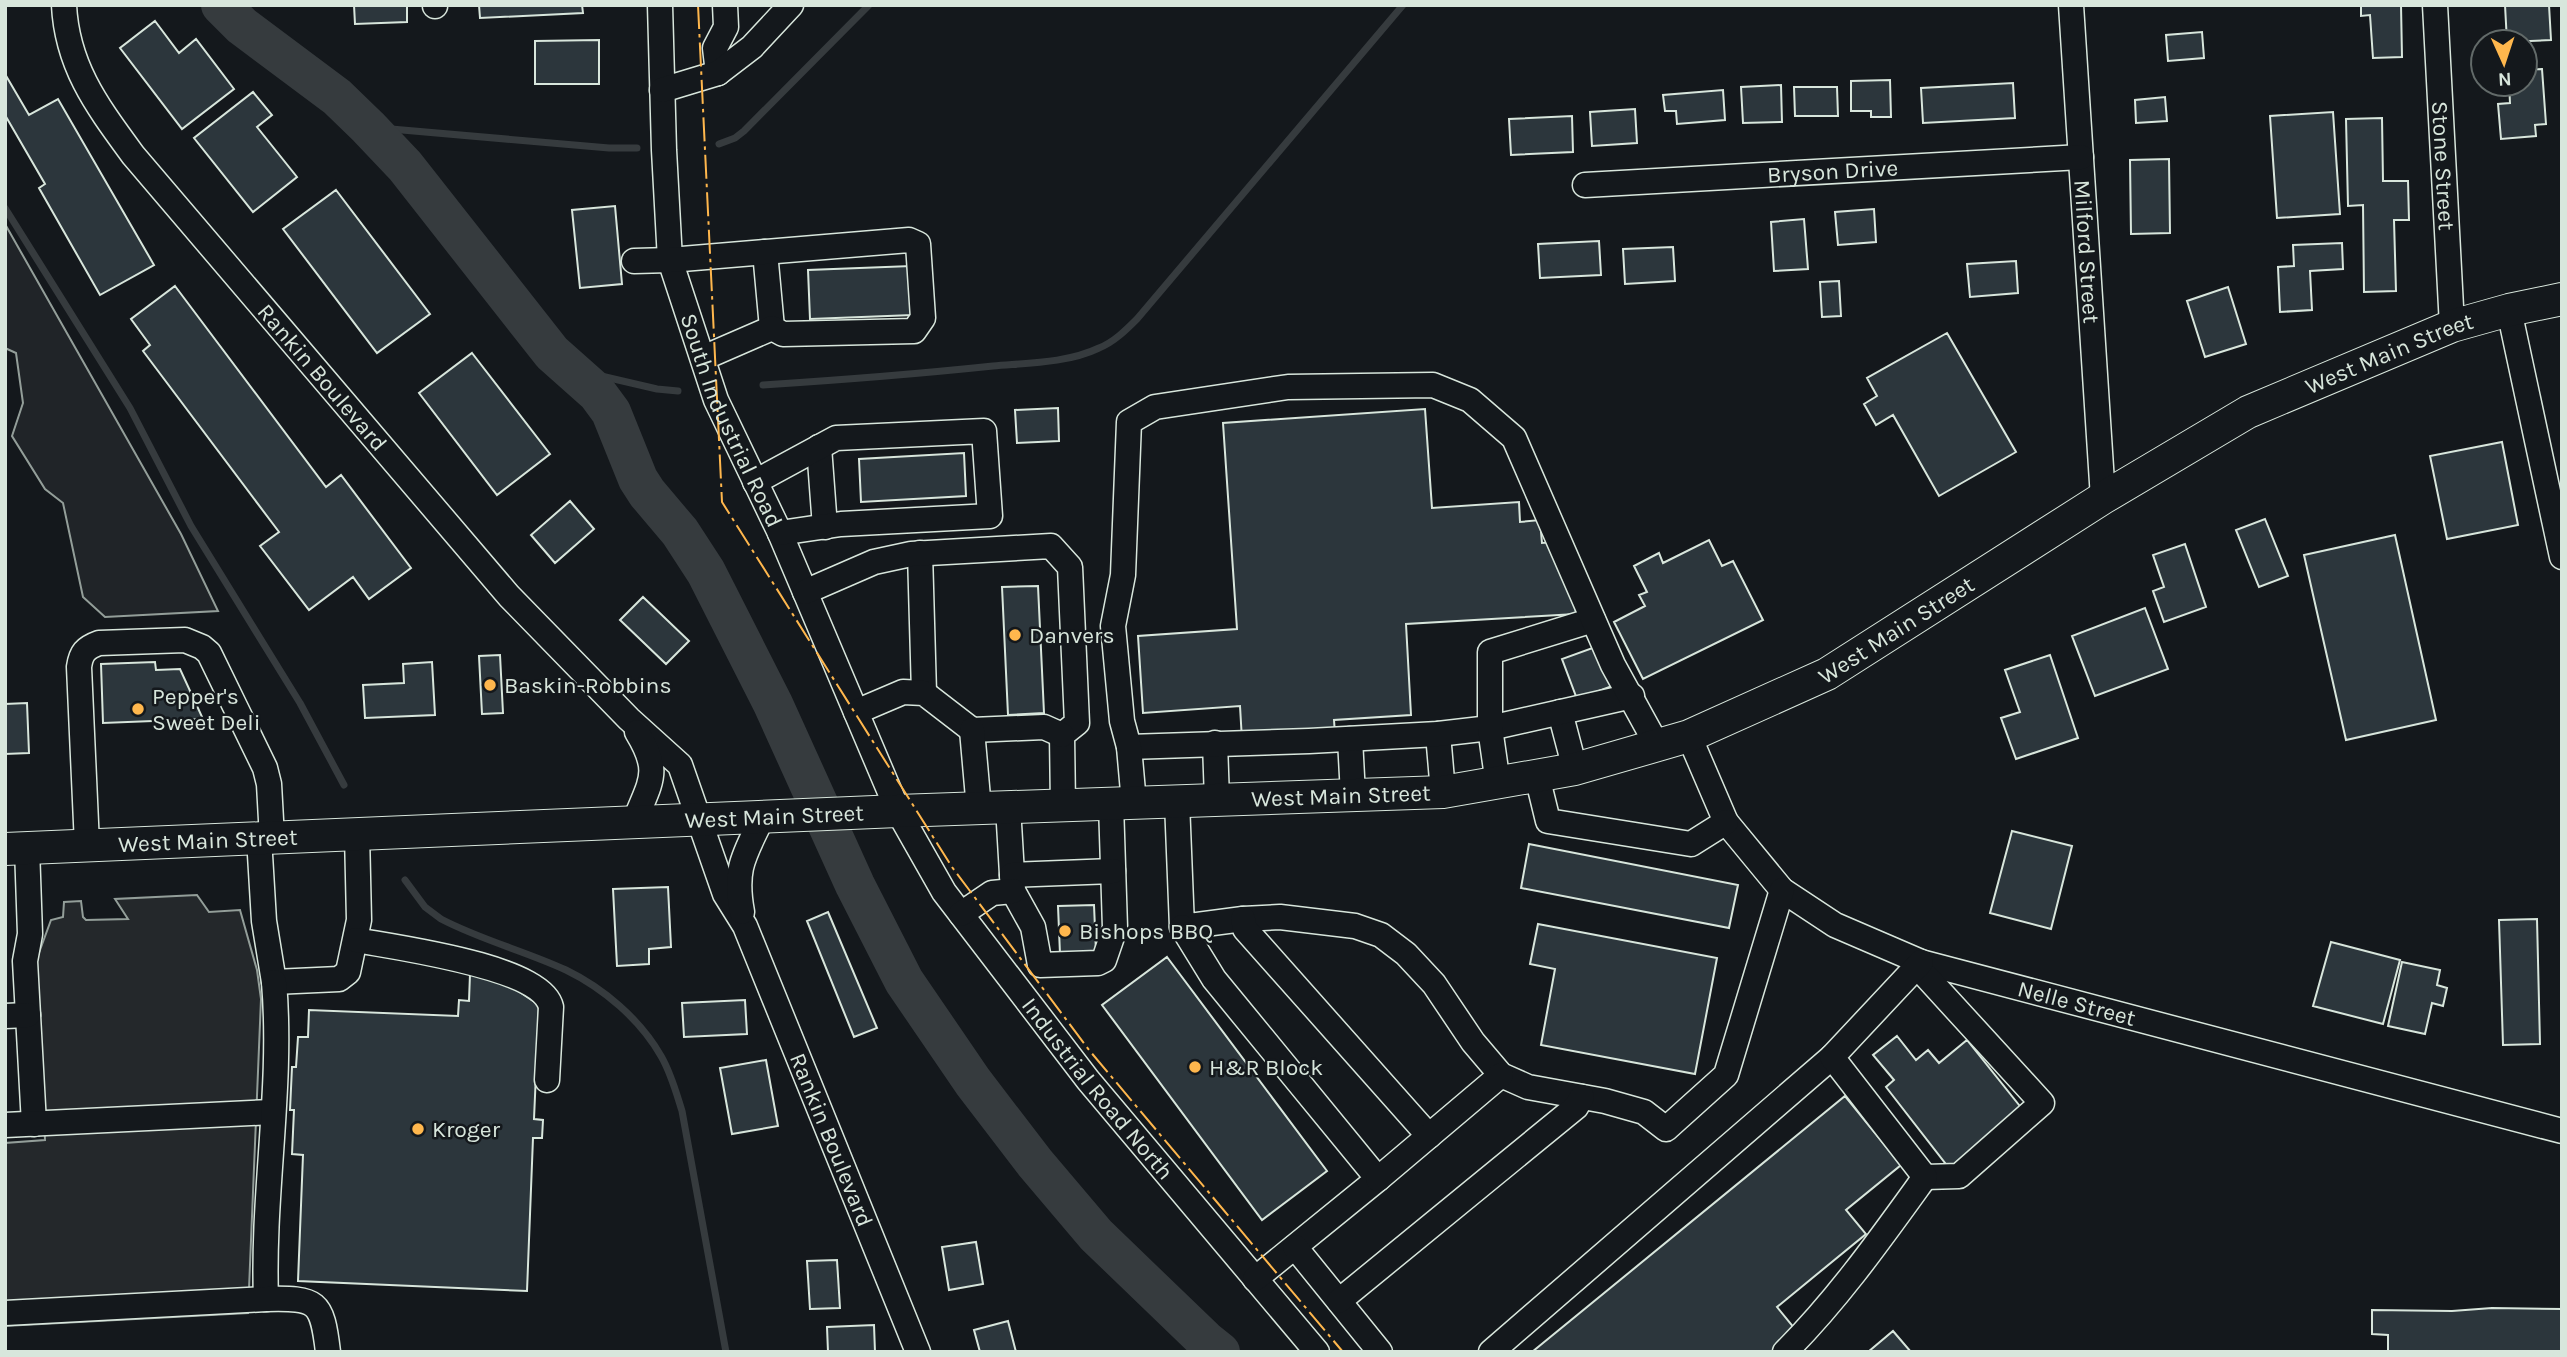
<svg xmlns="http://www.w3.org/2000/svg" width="2567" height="1357" font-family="Karla,sans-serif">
	<rect width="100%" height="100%" fill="#14181c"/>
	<path fill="#202428" stroke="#939e99" stroke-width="2" d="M5 224 181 534 218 611 105 617 83 597 63 503 45 489 12 436 23 403 16 353 5 348Z"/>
	<path fill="#24282b" stroke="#939e99" stroke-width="2" d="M197 895 209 912 240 910 257 970 261 999 248 1313 5 1326V1143L45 1140 36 961 51 920 63 917 64 902 81 901 83 917 86 920 128 919 115 899Z"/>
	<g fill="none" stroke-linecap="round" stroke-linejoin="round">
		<path stroke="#363b3e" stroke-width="7" d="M368 127 609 148H637
			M719 144 735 138 744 131 869 5
			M5 208 130 408 191 526 300 703 344 785
			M571 369 657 389 678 391
			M763 385C840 380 917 374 993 366 1027 363 1068 363 1099 348 1114 342 1126 330 1137 319L1403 5
			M405 880 425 907 441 919C481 940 525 951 566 970 603 988 640 1019 661 1056 671 1073 676 1092 682 1111L726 1352"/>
		<path stroke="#363b3e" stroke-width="40" d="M221 5 242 26 337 97 368 127 405 166 552 353 597 393 611 412 638 479 647 493 680 532 706 572 773 704 855 885 904 981 973 1082 1035 1163 1096 1235 1205 1340 1220 1352"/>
	</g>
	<path fill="#2c363c" stroke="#d8e6dc" stroke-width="2" d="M354 5H407V22L355 24Z
		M479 5H582L583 13 480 18Z
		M2361 5H2401L2402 57 2373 58 2370 15 2361 16Z
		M2505 5H2549L2551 40 2507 42Z
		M155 21 179 53 196 39 234 89 182 129 120 48Z
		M2202 32 2204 58 2168 61 2166 35Z
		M599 40V84H535V41Z
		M2542 69 2546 124 2535 125 2536 136 2501 139 2498 104 2510 103 2509 84H2525V70Z
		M5 74 29 115 58 99 154 265 100 295 39 188 45 184 5 115Z
		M1890 80 1891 117H1871V111H1851V81Z
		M2013 83 2015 118 1923 123 1921 88Z
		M1781 85 1782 122 1743 123 1741 87Z
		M1794 87H1837L1838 116H1795Z
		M1723 90 1725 120 1677 124 1676 111H1665L1663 95Z
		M253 92 272 115 257 127 297 177 253 212 194 138Z
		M2165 97 2167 121 2136 123 2135 100Z
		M1635 109 1637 143 1592 146 1590 112Z
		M2333 112 2340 214 2277 218 2270 116Z
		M1572 116 1573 152 1511 155 1509 119Z
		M2382 118 2383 181H2408L2409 220H2394L2396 291 2364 292 2363 205 2348 206 2346 119Z
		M2169 159 2170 233 2131 234 2130 160Z
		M336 190 430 314 377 353 283 229Z
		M615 206 622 284 580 288 572 210Z
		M1874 209 1876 242 1838 245 1835 212Z
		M1804 219 1808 269 1774 271 1771 222Z
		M1599 241 1601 275 1540 278 1538 244Z
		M2342 243 2343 269 2310 271 2312 310 2280 312 2278 267 2294 266 2293 245Z
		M1673 247 1675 281 1625 284 1623 249Z
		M2016 261 2018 293 1970 297 1967 264Z
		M911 266 913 315 810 319 808 270Z
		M1839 281 1841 316 1822 317 1820 282Z
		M175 286 326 487 341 475 411 568 369 599 353 577 309 610 260 546 279 532 143 351 150 345 131 319Z
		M2228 287 2246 344 2205 357 2187 301Z
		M1947 333 2016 452 1939 496 1893 415 1876 425 1864 404 1877 396 1867 378Z
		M472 353 550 454 497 495 419 393Z
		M1058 408 1059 441 1017 443 1015 410Z
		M1425 409 1432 508 1519 502 1520 522 1540 520 1542 543 1571 541 1576 614 1406 624 1411 715 1334 720 1335 734 1242 740 1240 706 1143 713 1138 636 1237 629 1223 423Z
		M2502 442 2518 525 2447 539 2430 456Z
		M964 453 966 496 861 502 859 459Z
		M570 501 594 529 555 563 531 535Z
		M2265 519 2288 576 2259 587 2236 530Z
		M2395 535 2436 720 2346 740 2304 555Z
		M1709 540 1722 566 1733 561 1763 620 1643 679 1614 622 1645 606 1639 595 1647 592 1634 566 1659 553 1663 563Z
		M2185 544 2206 607 2164 622 2153 591 2164 587 2153 555Z
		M1038 586 1044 713 1008 715 1002 587Z
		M643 597 689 641 666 664 620 620Z
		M2145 608 2168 669 2095 696 2072 636Z
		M1609 642 1623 682 1577 699 1562 659Z
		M500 655 503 713 482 714 479 656Z
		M2050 655 2078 738 2016 759 2001 718 2020 712 2005 670Z
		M155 662 156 670 180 669 203 719 103 723 101 664Z
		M432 662 435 715 365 718 363 685 404 683 403 664Z
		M27 703 29 753 5 754V704Z
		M2012 831 2072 846 2051 929 1990 913Z
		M1529 844 1738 885 1729 928 1521 888Z
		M668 887 671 947 649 949V964L617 966 613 889Z
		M1094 905 1096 952 1060 954 1058 906Z
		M828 912 877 1028 854 1037 807 921Z
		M2537 919 2540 1044 2503 1045 2499 920Z
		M1538 924 1717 958 1695 1074 1541 1045 1555 969 1530 964Z
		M2331 942 2400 960 2383 1024 2313 1006Z
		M1167 957 1327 1171 1262 1220 1102 1005Z
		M2402 962 2440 970 2437 985 2447 988 2443 1006 2432 1003 2425 1034 2388 1026Z
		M470 974 494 975 539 1005 534 1119 543 1120 542 1138H533L527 1291 298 1281 303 1155 292 1154 294 1110H290L292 1067H296L298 1037H308L309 1010 458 1016 459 1000 469 1001Z
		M745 1000 747 1034 684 1037 682 1003Z
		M1897 1036 1916 1060 1928 1050 1939 1063 1967 1040 2023 1110 1949 1168 1886 1087 1894 1080 1873 1055Z
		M766 1060 778 1126 732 1134 720 1068Z
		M1845 1096 1901 1165 1846 1210 1866 1234 1777 1307 1808 1345 1800 1352H1532Z
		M976 1242 983 1284 949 1290 942 1247Z
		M837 1260 840 1308 810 1309 807 1261Z
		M2492 1308 2562 1309V1352H2388V1335L2372 1334V1310L2452 1311Z
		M1008 1321 1016 1352H980L974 1330Z
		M874 1325 875 1352H828L827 1327Z
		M1893 1331 1911 1352H1868Z"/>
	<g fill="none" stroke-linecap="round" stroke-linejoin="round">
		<defs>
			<g id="minor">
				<path id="s1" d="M64 5C67 67 98 107 133 155L509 596 629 719 680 765 725 894 745 926 918 1352"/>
				<path d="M435 5V6"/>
				<path id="s2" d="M660 5 664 150 670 260 716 400 780 533 898 811 944 892 1088 1080 1317 1352"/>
				<path id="s3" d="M2071 5 2103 498"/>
				<path id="s4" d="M2435 5 2452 326"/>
				<path d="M718 73 715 48 726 27 725 5"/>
				<path d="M662 90 718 73 752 47 791 5"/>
				<path id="s5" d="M1585 185 2081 157"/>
				<path d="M765 252 772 328"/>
				<path d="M634 261 670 260 909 240 918 244 923 318 914 331 783 334 772 328 703 358"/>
				<path d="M2509 310 2562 557"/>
				<path d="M819 447 825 527"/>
				<path d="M755 482 836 438 984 431 990 516 841 524 780 533"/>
				<path d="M920 553 924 693"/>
				<path d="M805 592 874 562 911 554 1051 546 1070 567 1077 723 1062 735 1063 806"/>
				<path d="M856 712 903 692 924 693 972 730 1044 727 1062 735"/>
				<path d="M1560 712 1575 769"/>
				<path d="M972 730 979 809"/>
				<path d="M1438 734 1443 792"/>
				<path id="s6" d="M1689 736 1726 822 1782 890 1835 925 1921 962 2562 1131"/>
				<path d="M1350 739 1353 795"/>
				<path d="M1215 743 1217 800"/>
				<path d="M1129 747 1309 741 1438 734 1490 728 1632 696"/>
				<path d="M1537 776 1548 821 1691 844 1726 822"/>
				<path d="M1498 784 1490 728V652L1593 620"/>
				<path d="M1177 802 1182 927 1243 919 1280 917 1355 926 1381 935 1406 954 1434 984 1473 1042 1501 1075 1528 1087 1605 1101 1644 1112 1666 1129 1726 1075 1782 890"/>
				<path d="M1134 803 1129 747 1122 721 1113 626 1123 575 1129 422 1155 407 1288 387 1433 385 1470 400 1514 438 1613 665 1657 745"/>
				<path d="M1008 807 1013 891 1033 927 1040 965 1098 963 1104 960 1115 928 1111 804"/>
				<path d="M634 823C650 781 662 773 637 732"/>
				<path d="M259 838 264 921 274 982 339 979 348 972 359 920 357 834"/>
				<path d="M87 845 79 667C81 653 85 648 99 643L185 640 202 647 209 653 265 768 269 784 272 838"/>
				<path d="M27 848 30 934 25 961 34 1124"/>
				<path d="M1012 875 1113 871"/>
				<path d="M742 912C734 868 744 856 762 818"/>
				<path d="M961 914 992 893 1013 891"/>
				<path d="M1243 919 1245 929 1429 1136"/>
				<path d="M1182 927 1214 979 1378 1179 1255 1279"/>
				<path d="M356 940C393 947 542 966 551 1007L547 1080"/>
				<path d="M1915 968 1924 974 2042 1103 1959 1176 1925 1177"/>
				<path d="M5 1016 28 1015"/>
				<path d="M5 1125 272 1112"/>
				<path d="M1378 1179 1501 1075"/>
				<path d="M1295 1247 1380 1352"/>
				<path d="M266 1299C262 1193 283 1087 274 982"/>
				<path d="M1339 1301 1576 1107 1582 1097"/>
				<path d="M5 1313 266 1299C317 1298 322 1300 328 1352"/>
				<path d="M1491 1352 1832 1057"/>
				<path d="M1785 1352C1838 1299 1881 1238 1925 1177L1832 1057 1921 962"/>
			</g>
			<g id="major">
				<path id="s7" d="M5 849 898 811 1443 792 1575 769 1689 736 1827 674 2103 498 2248 412 2452 326 2509 310 2562 299"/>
			</g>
		</defs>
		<use href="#minor" stroke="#d8e6dc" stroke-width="27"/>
		<use href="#major" stroke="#d8e6dc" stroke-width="34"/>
		<use href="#minor" stroke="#14181c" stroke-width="24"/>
		<use href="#major" stroke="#14181c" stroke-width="32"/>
		<path stroke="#ffb74d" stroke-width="2" stroke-dasharray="24 5 3.5 5" stroke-linecap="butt" d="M698 5 722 502 952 867 1089 1050 1343 1352"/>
	</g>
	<g fill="#ffb74d" stroke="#14181c" stroke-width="2.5">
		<circle cx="1015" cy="635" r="7"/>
		<circle cx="490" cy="685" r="7"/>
		<circle cx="138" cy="709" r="7"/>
		<circle cx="1065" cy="931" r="7"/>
		<circle cx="1195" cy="1067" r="7"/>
		<circle cx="418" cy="1129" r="7"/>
	</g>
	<g text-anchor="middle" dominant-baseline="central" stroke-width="5" stroke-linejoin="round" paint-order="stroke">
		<g font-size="23" fill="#d8e6dc" stroke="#14181c">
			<text stroke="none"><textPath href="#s4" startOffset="161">Stone Street</textPath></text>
			<text stroke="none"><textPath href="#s5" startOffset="248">Bryson Drive</textPath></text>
			<text stroke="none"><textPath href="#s3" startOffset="247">Milford Street</textPath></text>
			<text stroke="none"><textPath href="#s7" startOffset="2492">West Main Street</textPath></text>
			<text stroke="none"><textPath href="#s1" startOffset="460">Rankin Boulevard</textPath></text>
			<text stroke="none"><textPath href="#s2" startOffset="427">South Industrial Road</textPath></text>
			<text stroke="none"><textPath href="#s7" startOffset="1925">West Main Street</textPath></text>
			<text stroke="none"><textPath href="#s7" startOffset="1337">West Main Street</textPath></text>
			<text stroke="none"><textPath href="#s7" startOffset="770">West Main Street</textPath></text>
			<text stroke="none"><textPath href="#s7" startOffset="203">West Main Street</textPath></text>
			<text stroke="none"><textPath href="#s6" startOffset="500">Nelle Street</textPath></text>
			<text stroke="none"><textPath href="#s2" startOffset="1195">Industrial Road North</textPath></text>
			<text stroke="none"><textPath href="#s1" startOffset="1393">Rankin Boulevard</textPath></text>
		</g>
		<g font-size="23" fill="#d8e6dc" stroke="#14181c" text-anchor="start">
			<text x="1029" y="635">Danvers</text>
			<text x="504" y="685">Baskin-Robbins</text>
			<text x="152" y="696">Pepper's<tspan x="152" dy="26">Sweet Deli</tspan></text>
			<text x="1079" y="931">Bishops BBQ</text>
			<text x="1209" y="1067">H&amp;R Block</text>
			<text x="432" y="1129">Kroger</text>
		</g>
	</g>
	<rect width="2567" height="1357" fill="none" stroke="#d8e6dc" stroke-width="14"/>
	<g transform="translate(2504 63) rotate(177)"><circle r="33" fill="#14181c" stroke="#626a69" stroke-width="2"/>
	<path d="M0-5L12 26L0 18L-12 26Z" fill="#ffb74d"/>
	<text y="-10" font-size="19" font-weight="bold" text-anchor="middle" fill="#d8e6dc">N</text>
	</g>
</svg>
